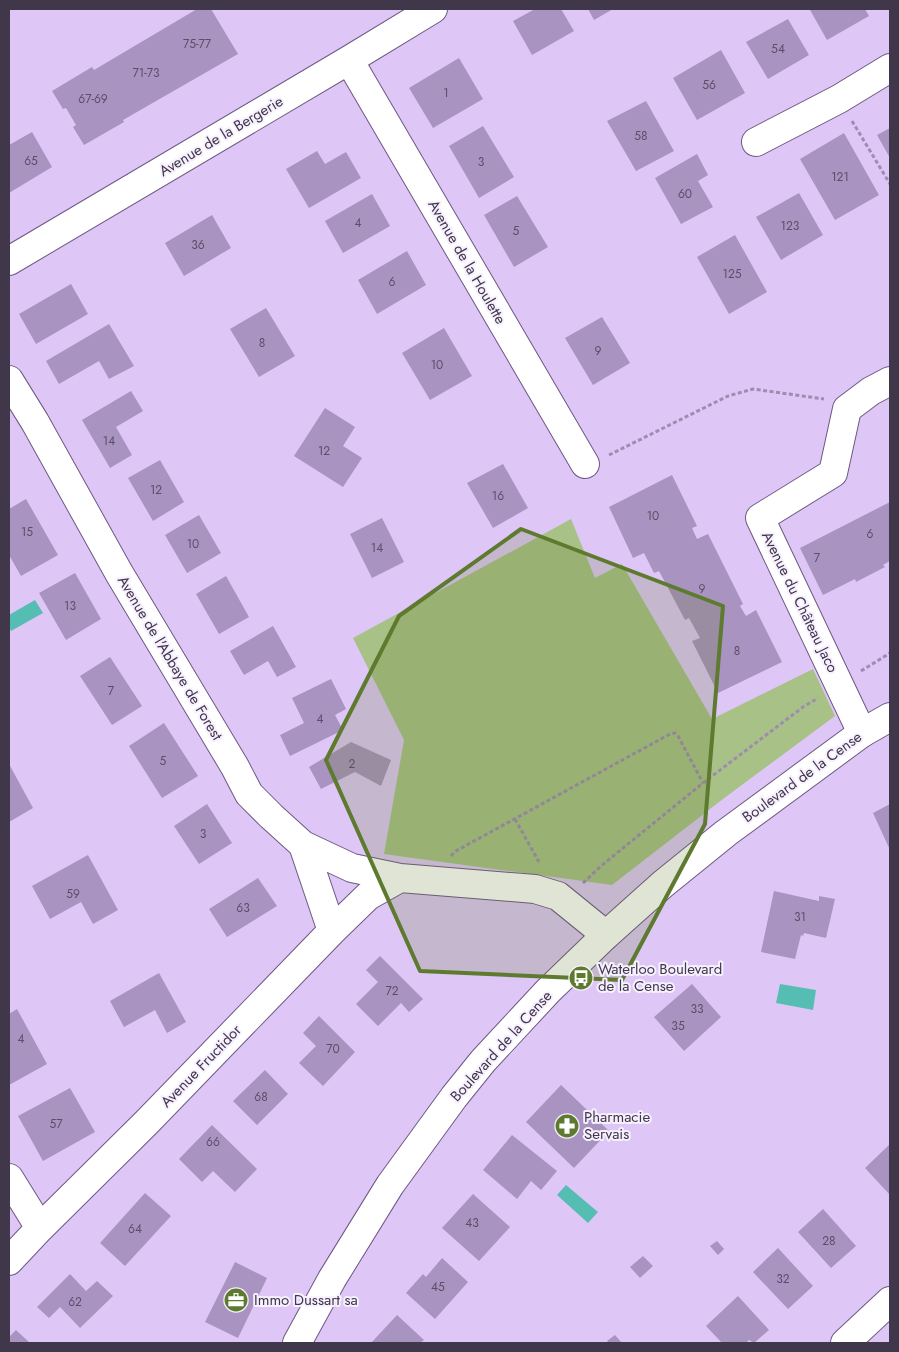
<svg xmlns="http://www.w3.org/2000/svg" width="899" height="1352" font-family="Jost,sans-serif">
	<rect width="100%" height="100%" fill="#dec7f7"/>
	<path fill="#a8c186" d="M571 519 595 578 622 564 712 719 813 669 835 716 723 799 612 885 384 854 404 740 353 638Z"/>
	<path fill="#56bdb3" d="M35 600 43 613 11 631 9 627V615Z
		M780 984 816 990 813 1010 776 1003Z
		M566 1185 598 1212 588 1223 557 1195Z"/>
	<path fill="#a993c0" d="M197 9H211L238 54 123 120 124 122 84 145 73 127 76 125 66 108 63 109 52 91 92 67 94 70Z
		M535 9H561L574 31 532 55 513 21Z
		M588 9H613L594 20Z
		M812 9H865L869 16 827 40 810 10Z
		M788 19 809 55 768 79 746 42Z
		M721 50 745 93 697 120 673 78Z
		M459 58 483 99 433 128 409 88Z
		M646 101 674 151 636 171 607 121Z
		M483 126 514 177 479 198 449 146Z
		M890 128V158L877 135Z
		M32 132 52 167 9 193V145Z
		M844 133 879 195 835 220 800 159Z
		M317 151 325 164 346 152 361 178 309 208 286 169Z
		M697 154 708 175 698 181 713 207 681 224 655 178Z
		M799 193 823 235 781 260 756 217Z
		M372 194 390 226 343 253 325 221Z
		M517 196 548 247 514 267 484 215Z
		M212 215 231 248 184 276 165 243Z
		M735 235 767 292 729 314 697 257Z
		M407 251 426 285 377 314 358 280Z
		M71 284 88 314 36 344 19 314Z
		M266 308 295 356 259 377 230 329Z
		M602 317 630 363 593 385 565 338Z
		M109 324 134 366 109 379 99 361 59 384 46 361Z
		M444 328 472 376 430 400 402 353Z
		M131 391 143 411 116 427 132 455 110 468 82 420Z
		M325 408 355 427 343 446 362 458 343 487 294 456Z
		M160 460 184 502 153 521 128 478Z
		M503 464 528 508 493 528 467 483Z
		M672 475 697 526 692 528 697 539 708 534 743 604 740 606 746 616 756 610 782 662 718 693 692 641 700 638 689 618 685 620 659 571 654 573 644 553 633 558 609 507Z
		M26 499 58 555 21 576 9 555V509Z
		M890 502V561L883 565 885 567 856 582 855 579 823 595 800 548Z
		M199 515 221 553 187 573 165 535Z
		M382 518 404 562 372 578 350 534Z
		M75 573 101 619 66 640 39 593Z
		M226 576 249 617 219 634 196 594Z
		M273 626 296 667 277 677 268 661 244 675 230 651Z
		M110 657 142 706 112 725 80 676Z
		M331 679 346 709 335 715 343 730 290 756 280 735 304 723 292 698Z
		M164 723 198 776 162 798 129 746Z
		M351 742 391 760 381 786 355 772 321 789 309 767Z
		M9 764 33 808 9 822Z
		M207 804 232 843 199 864 174 826Z
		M890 804V850L873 813Z
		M88 855 118 910 93 924 81 902 50 919 32 886Z
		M258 878 277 906 227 937 209 909Z
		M774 891 819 901V896L835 899 826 938 804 933 803 936 801 935 795 959 761 952Z
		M380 956 423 999 409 1012 401 1003 378 1026 356 1004 378 982 366 970Z
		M159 973 186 1022 167 1033 155 1010 124 1027 110 1001Z
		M692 984 721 1017 684 1051 654 1017Z
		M17 1009 47 1064 9 1085V1014Z
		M319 1016 355 1052 323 1086 299 1063 316 1046 303 1033Z
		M265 1070 288 1094 257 1125 233 1101Z
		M561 1085 609 1131 574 1168 526 1122Z
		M70 1088 95 1132 43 1161 18 1116Z
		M212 1125 257 1169 235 1192 213 1171 202 1182 179 1159Z
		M512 1135 557 1171 541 1190 531 1181 517 1199 483 1170Z
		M890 1144V1195L865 1168Z
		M145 1193 171 1216 125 1266 100 1243Z
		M473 1194 510 1227 479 1261 442 1228Z
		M823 1209 856 1246 831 1268 798 1232Z
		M717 1241 724 1249 718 1255 710 1246Z
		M778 1248 813 1286 788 1309 753 1272Z
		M643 1256 653 1266 640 1278 630 1267Z
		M442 1258 468 1282 435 1319 406 1293 423 1274 426 1277Z
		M235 1262 267 1278 238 1338 205 1322Z
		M70 1274 86 1291 97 1281 113 1296 80 1328 60 1307 49 1318 37 1307Z
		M738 1296 769 1330 754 1343 749 1340 746 1343H722L706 1326Z
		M397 1315 424 1340 420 1343H371Z
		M16 1330 30 1343H9V1337Z
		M615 1335 622 1343H609L607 1341Z"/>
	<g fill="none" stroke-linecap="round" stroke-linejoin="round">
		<defs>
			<path id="minor" d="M349 60 585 464
				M756 142 839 99 890 68
				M9 261 349 60 433 9
				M9 380 35 422 119 573 235 767 249 794 271 816 303 845 332 931
				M862 733 760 518 833 473 847 409 871 391 890 381
				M303 845 352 868 400 878 535 889 558 896 606 935
				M9 1178 40 1228
				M9 1261 40 1228 147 1122 332 931 368 896 400 878
				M845 1343 890 1301"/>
			<path id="secondary" d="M297 1343 332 1279 390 1185 454 1097 483 1061 548 991 606 935 663 884 726 833 862 733 890 717"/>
		</defs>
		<use href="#minor" stroke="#6d5882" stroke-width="30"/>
		<use href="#secondary" stroke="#6d5882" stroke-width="30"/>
		<path stroke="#9e8cb1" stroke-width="3" stroke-dasharray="4 2.5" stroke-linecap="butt" d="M852 121 890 184
			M609 455 728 396 753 389 824 399
			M861 671 890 653
			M515 819 539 862
			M451 856 454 852 670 734 675 733 678 736 703 783
			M583 883 601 866 703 783 803 707 818 698"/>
		<use href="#minor" stroke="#fff" stroke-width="28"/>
		<use href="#secondary" stroke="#fff" stroke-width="28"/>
	</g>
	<path fill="#5e7a2f" fill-opacity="0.2" stroke="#5e7a2f" stroke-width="4" stroke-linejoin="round" d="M521 529 723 606 705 824 622 980 420 971 326 760 399 616Z"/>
	<defs>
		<symbol id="bus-disc" viewBox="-11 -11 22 22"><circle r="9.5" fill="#5e7a2f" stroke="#f7f0ff"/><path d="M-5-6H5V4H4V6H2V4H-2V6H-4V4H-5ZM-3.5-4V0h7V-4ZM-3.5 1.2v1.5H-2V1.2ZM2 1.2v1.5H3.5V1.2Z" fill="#fff"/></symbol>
		<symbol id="pharmacy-disc" viewBox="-11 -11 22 22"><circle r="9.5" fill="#5e7a2f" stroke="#f7f0ff"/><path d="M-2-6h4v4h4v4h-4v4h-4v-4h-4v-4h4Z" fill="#fff"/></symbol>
		<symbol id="office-disc" viewBox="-11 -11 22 22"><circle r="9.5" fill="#5e7a2f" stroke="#f7f0ff"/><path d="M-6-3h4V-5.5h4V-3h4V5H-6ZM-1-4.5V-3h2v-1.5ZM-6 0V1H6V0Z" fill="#fff"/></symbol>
	</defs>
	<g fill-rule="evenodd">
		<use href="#bus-disc" x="567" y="964" width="28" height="28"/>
		<use href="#pharmacy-disc" x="553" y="1112" width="28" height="28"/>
		<use href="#office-disc" x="222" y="1286" width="28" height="28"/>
	</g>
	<g text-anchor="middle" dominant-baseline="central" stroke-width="4" stroke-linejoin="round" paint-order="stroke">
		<g font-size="12" fill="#5a4e68">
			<text x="197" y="44">75-77</text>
			<text x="778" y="49">54</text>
			<text x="146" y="73">71-73</text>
			<text x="709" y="85">56</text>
			<text x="446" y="93">1</text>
			<text x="93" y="99">67-69</text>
			<text x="641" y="136">58</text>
			<text x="31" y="161">65</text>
			<text x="481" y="162">3</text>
			<text x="840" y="177">121</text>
			<text x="685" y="194">60</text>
			<text x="358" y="223">4</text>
			<text x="790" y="226">123</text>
			<text x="516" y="231">5</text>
			<text x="198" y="245">36</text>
			<text x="732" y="274">125</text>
			<text x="392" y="282">6</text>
			<text x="262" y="343">8</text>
			<text x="598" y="351">9</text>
			<text x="437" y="365">10</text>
			<text x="109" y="441">14</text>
			<text x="324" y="451">12</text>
			<text x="156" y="490">12</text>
			<text x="498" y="496">16</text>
			<text x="653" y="516">10</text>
			<text x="27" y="532">15</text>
			<text x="870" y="534">6</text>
			<text x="193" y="544">10</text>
			<text x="377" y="548">14</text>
			<text x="817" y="558">7</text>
			<text x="702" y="589">9</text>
			<text x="70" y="606">13</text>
			<text x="737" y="651">8</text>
			<text x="111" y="691">7</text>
			<text x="320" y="719">4</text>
			<text x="163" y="761">5</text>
			<text x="352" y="764">2</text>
			<text x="203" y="834">3</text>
			<text x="73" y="894">59</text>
			<text x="243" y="908">63</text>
			<text x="800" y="917">31</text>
			<text x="392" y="991">72</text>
			<text x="697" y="1009">33</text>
			<text x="678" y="1026">35</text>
			<text x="21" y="1039">4</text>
			<text x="333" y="1049">70</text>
			<text x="261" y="1097">68</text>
			<text x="56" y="1124">57</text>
			<text x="213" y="1142">66</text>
			<text x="472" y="1223">43</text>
			<text x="135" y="1229">64</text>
			<text x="829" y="1241">28</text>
			<text x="783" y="1279">32</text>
			<text x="438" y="1287">45</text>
			<text x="75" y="1302">62</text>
		</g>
		<g font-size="15" fill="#40374a" stroke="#f7f0ff">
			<text transform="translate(221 136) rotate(-31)">Avenue de la Bergerie</text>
			<text transform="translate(467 262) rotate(60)">Avenue de la Houlette</text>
			<text transform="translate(800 602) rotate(64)">Avenue du Château Jaco</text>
			<text transform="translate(170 658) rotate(59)">Avenue de l'Abbaye de Forest</text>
			<text transform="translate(802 777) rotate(-36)">Boulevard de la Cense</text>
			<text transform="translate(501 1046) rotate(-48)">Boulevard de la Cense</text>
			<text transform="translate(201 1066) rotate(-46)">Avenue Fructidor</text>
		</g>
		<g font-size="15" fill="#40374a" stroke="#f7f0ff" text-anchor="start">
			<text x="598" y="969">Waterloo Boulevard<tspan x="598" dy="17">de la Cense</tspan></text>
			<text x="584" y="1117">Pharmacie<tspan x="584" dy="17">Servais</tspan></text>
			<text x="254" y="1300">Immo Dussart sa</text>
		</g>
	</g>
	<rect width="899" height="1352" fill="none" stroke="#40374a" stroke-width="20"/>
</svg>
